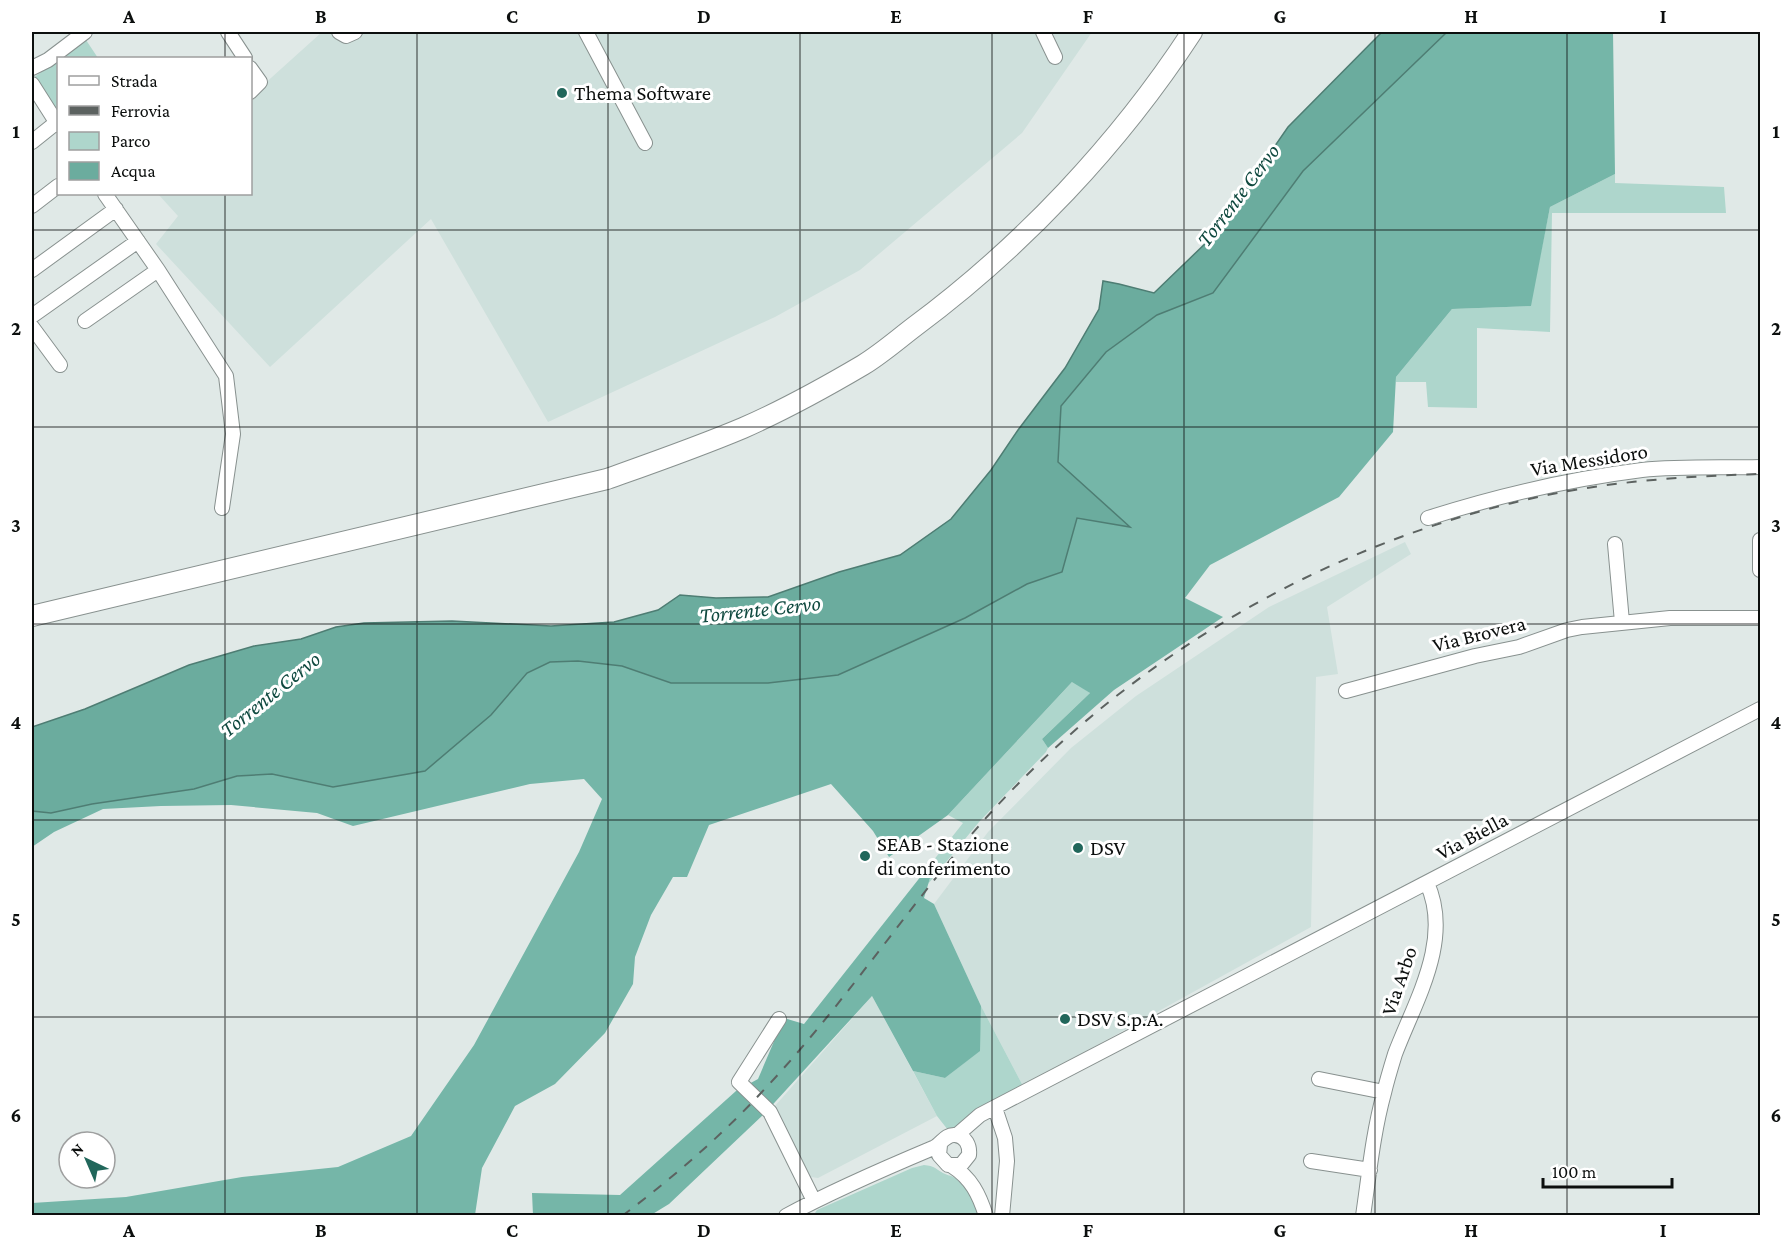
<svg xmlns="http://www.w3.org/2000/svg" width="1792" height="1247" font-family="'Crimson Pro',serif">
	<rect width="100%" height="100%" fill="#e0e9e7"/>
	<path fill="#cee0dc" d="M322 32H1092L1022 133 860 270 775 317 548 422 431 219 270 367 156 244 178 216 158 194H250L251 96Z
		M1405 542 1411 554 1327 607 1338 674 1316 677 1311 927 1023 1086 981 1006 934 904 988 832 1071 748 1136 696 1269 607Z
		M872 996 937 1116 818 1178 811 1177 774 1107Z"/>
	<path fill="#aed6cc" d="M86 40 98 58H60Z
		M58 60V116L33 78Z
		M1615 174V183L1724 187 1726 213H1552L1550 332 1477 328V408L1428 407 1426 382H1396V377L1452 309 1530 306 1550 207Z
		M1073 681 1090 693 1042 739 1048 748 1046 752 979 822 928 884 933 868 929 866 963 823 948 815Z
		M981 1006 1023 1086 977 1110 954 1130H948L937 1116 913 1071 945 1078 979 1051Z
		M924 1165C935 1166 934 1168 943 1173 951 1177 954 1175 961 1183L966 1182 981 1216H813L817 1210 912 1168Z"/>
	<path fill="#75b6a8" d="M1447 32H1613L1615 174 1550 207 1531 306 1452 309 1396 377 1393 432 1339 497 1210 565 1185 598 1223 617 1114 690 1048 748 1042 739 1090 693 1072 682 948 815 889 857 873 831 831 784 709 825 687 877H673L651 915 635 957 633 984 605 1033 555 1084 515 1106 482 1168 475 1215 32 1216V1203L126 1197 242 1177 338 1167 411 1136 474 1045 579 852 602 799 584 779 530 784 353 826 317 813 231 805 161 806 103 809 54 832 32 847V811L51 813 92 804 194 789 237 776 272 774 333 787 491 715 527 673 550 662 578 661 622 666 671 683 838 675 965 618 1027 584 1062 572 1058 462 1061 406 1106 352 1157 315 1213 293 1303 171Z
		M929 866 933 868 924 898 934 904 981 1006 980 1051 945 1078 913 1071 872 996 765 1113 669 1204 651 1215H533L532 1193 620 1195 736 1091 758 1079 784 1018 804 1024Z"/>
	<path fill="#6bac9e" stroke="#4e7d73" stroke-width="1.5" d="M1382 32H1447L1303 171 1213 293 1157 315 1106 352 1061 406 1058 462 1130 527 1077 518 1062 572 1027 584 965 618 838 675 768 683H671L622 666 578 661 550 662 527 673 491 715 425 771 333 787 272 774 237 776 194 789 92 804 51 813 32 811V727L85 709 189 665 254 646 301 639 336 627 364 623 452 621 551 626 614 622 658 610 680 595 716 598 768 597 839 572 900 555 951 519 991 470 1018 430 1065 368 1099 309 1103 281 1119 284 1154 293 1211 238 1288 127Z"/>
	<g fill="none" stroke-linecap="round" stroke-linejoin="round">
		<defs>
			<path id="minor" d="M228 32 245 58
				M339 32 346 36 355 32
				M586 32 645 143
				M1043 32 1055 57
				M32 68 48 60 85 32
				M250 68 260 82 250 92
				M32 84 58 125
				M32 142 57 122
				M105 194 158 270 226 376 233 434 222 508
				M32 206 58 186
				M32 270 116 209
				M32 316 138 241
				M85 321 158 270
				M32 327 60 365
				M1428 518C1497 496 1570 479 1642 470 1681 466 1721 468 1760 467
				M1760 540V570
				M1615 544 1622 622
				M1346 691 1475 656 1519 647 1567 630 1582 627 1670 618H1760
				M779 1019 739 1082 770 1112 814 1201
				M1319 1079 1384 1092
				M995 1108 1005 1138 1007 1161 1002 1216
				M957 1135 980 1115 1760 709
				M1311 1161 1370 1170
				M952 1166C971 1178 979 1194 986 1216
				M786 1216C834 1190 883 1169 933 1148 941 1145 945 1134 955 1135 966 1136 970 1146 969 1155L961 1165H948L939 1155 940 1145
				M1363 1216C1369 1175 1373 1133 1384 1093 1387 1080 1391 1067 1395 1054 1415 1001 1453 940 1427 883"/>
			<path id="highway" d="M32 616 607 479C652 463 698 447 743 428 784 410 824 388 863 365 881 354 897 340 914 327 1022 247 1119 144 1192 32"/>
		</defs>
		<use href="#minor" stroke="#88918f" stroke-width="16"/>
		<use href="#highway" stroke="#88918f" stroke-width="22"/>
		<use href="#minor" stroke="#fff" stroke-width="14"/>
		<use href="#highway" stroke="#fff" stroke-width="20"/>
		<path stroke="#5c6260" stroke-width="2" stroke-dasharray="10 10" stroke-linecap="butt" d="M622 1216C671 1179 718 1139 760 1094 837 1013 899 920 971 835 1122 659 1335 535 1563 492 1628 480 1694 476 1760 474"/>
	</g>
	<path fill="none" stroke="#0c0f0e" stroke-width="1.5" stroke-opacity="0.55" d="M225 32V58M417 32V1216M608 32V1216M800 32V1216M992 32V1216M1184 32V1216M1375 32V1216M1567 32V1216M225 194V1216M32 230H1760M32 427H1760M32 624H1760M32 820H1760M32 1017H1760"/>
	<g fill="#21675b" stroke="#fff" stroke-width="2">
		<circle cx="562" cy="93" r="6"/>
		<circle cx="1078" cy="848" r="6"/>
		<circle cx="865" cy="856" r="6"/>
		<circle cx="1065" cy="1019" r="6"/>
	</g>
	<g text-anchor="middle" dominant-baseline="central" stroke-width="6" stroke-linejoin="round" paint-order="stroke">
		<g font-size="21" fill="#0c0f0e" stroke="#fff" text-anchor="start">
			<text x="574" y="93">Thema Software</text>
			<text x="877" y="844">SEAB - Stazione<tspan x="877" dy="24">di conferimento</tspan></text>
			<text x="1090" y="848">DSV</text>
			<text x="1077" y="1019">DSV S.p.A.</text>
		</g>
		<g font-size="21" fill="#0c0f0e" stroke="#fff">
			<text transform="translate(1589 460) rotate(-9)">Via Messidoro</text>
			<text transform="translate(1479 634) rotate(-14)">Via Brovera</text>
			<text transform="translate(1472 836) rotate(-28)">Via Biella</text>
			<text transform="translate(1399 981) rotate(-71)">Via Arbo</text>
		</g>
		<g font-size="22" font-style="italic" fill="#0f493f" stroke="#fff">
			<text transform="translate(1238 195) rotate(-53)">Torrente Cervo</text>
			<text transform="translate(760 609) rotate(-6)">Torrente Cervo</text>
			<text transform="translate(270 694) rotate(-39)">Torrente Cervo</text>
		</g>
	</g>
	<rect width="1792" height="1247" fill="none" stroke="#ffffff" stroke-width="66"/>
	<rect x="57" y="57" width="195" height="138" fill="#ffffff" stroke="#9e9f9f" stroke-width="1.5"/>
	<rect x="69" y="76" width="30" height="9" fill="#ffffff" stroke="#9e9f9f" stroke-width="1.5"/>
	<text x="111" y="87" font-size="18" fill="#0c0f0e">Strada</text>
	<rect x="69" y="106" width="30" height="9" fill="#5c6260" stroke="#9e9f9f" stroke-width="1.5"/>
	<text x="111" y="117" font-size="18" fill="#0c0f0e">Ferrovia</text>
	<rect x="69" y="132" width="30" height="18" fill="#aed6cc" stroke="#9e9f9f" stroke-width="1.5"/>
	<text x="111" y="147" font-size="18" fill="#0c0f0e">Parco</text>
	<rect x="69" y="162" width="30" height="18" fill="#6bac9e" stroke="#9e9f9f" stroke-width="1.5"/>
	<text x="111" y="177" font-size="18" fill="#0c0f0e">Acqua</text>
	<g transform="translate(87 1160) rotate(316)"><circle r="28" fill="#ffffff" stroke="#9e9f9f" stroke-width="1.5"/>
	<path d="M0-4.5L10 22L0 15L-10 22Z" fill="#21675b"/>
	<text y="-9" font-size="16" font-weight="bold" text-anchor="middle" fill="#0c0f0e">N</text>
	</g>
	<path d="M1543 1178v9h129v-9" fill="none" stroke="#0c0f0e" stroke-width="3"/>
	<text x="1552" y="1178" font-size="18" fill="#0c0f0e" stroke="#ffffff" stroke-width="4.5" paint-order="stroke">100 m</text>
	<rect x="33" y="33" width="1726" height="1181" fill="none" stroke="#0c0f0e" stroke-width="2"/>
	<g font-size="20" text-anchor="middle" font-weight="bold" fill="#0c0f0e">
		<text x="129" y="23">A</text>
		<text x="321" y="23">B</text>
		<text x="512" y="23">C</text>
		<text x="704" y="23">D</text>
		<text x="896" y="23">E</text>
		<text x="1088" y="23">F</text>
		<text x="1280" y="23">G</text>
		<text x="1471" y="23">H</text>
		<text x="1663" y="23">I</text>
		<text x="16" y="138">1</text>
		<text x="1776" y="138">1</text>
		<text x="16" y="335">2</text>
		<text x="1776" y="335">2</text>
		<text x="16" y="532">3</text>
		<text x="1776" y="532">3</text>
		<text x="16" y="729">4</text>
		<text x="1776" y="729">4</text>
		<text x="16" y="926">5</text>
		<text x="1776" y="926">5</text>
		<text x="16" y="1122">6</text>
		<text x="1776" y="1122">6</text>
		<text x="129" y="1237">A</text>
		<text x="321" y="1237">B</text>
		<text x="512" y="1237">C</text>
		<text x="704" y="1237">D</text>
		<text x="896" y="1237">E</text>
		<text x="1088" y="1237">F</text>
		<text x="1280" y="1237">G</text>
		<text x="1471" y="1237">H</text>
		<text x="1663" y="1237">I</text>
	</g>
</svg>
